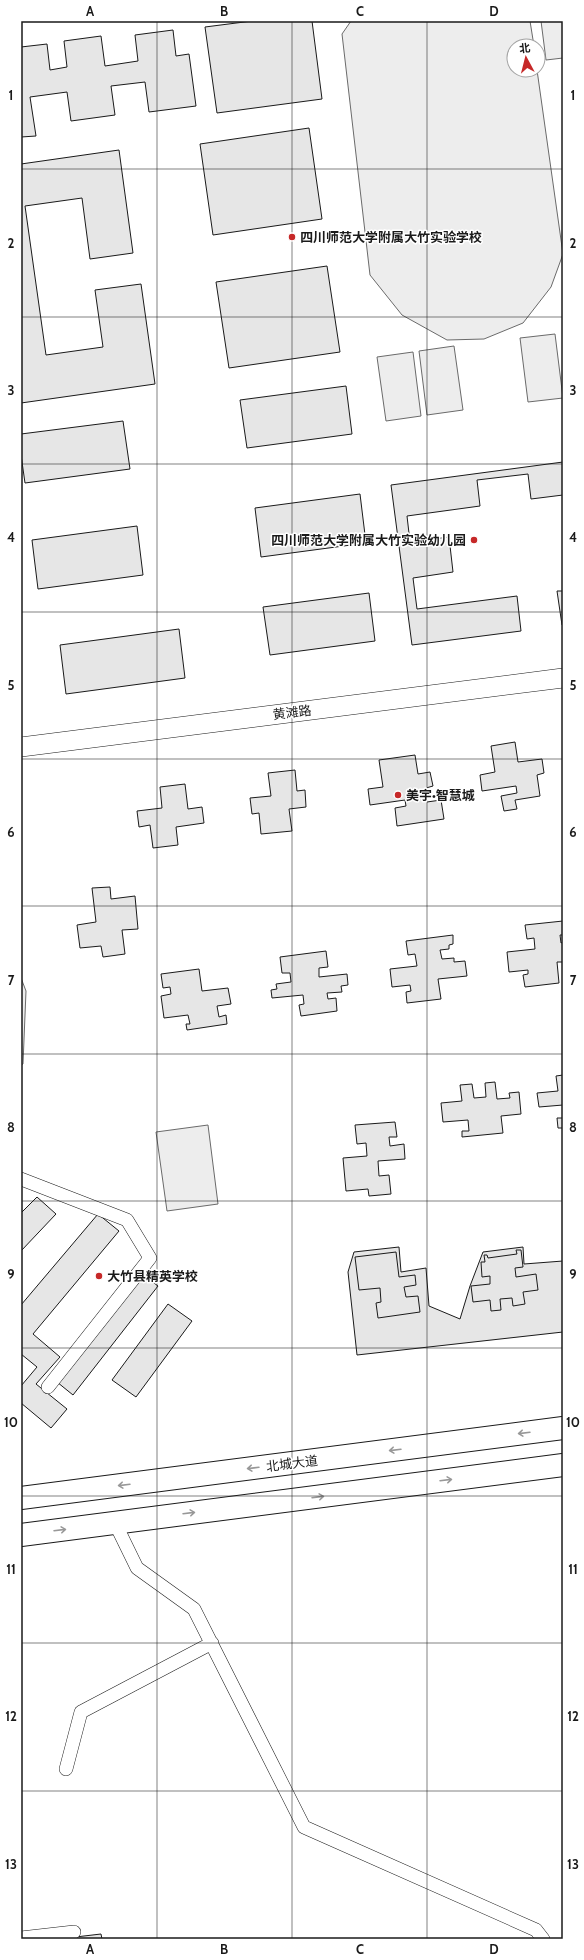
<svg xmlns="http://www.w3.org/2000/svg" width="584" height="1960" font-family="Cabin,'Noto Sans SC',sans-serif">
	<rect width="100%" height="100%" fill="#fff"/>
	<path fill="#ededed" stroke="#6a6a6a" d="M351 21H530L534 46H514V70H537L563 254 551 287 523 323 484 339 447 340 402 315 370 275 342 34Z
		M541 21H563V58L546 60Z
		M555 334 563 398 528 402 520 338Z
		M454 346 463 410 427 415 419 351Z
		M413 352 421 416 386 421 377 357Z
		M21 978 26 991 23 1064 21 1065Z
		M208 1125 218 1204 167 1211 156 1132Z"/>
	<path fill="#e6e6e6" stroke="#1a1a1a" d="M252 21H312L322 99 217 113 205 27Z
		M173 30 176 56 189 54 196 106 149 112 145 82 111 86 115 115 71 121 67 92 30 97 36 136 21 137V47L47 44 50 70 67 67 64 41 101 36 105 66 138 61 135 35Z
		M309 128 322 219 213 235 200 144Z
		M119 150 133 253 90 259 82 198 25 206 46 355 103 347 95 290 141 284 155 384 21 403V164Z
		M327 266 340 352 229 368 216 282Z
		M346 386 352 434 247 448 240 400Z
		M123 421 130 469 25 483 21 455V434Z
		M563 462V495L531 499 528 474 477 480 480 506 407 516 410 542 449 537 453 572 413 578 417 609 517 596 521 631 412 645 391 485Z
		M360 494 366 543 261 557 255 508Z
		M137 526 143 575 38 589 32 540Z
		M557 591H563V625H562Z
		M369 593 375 641 270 655 263 607Z
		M179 629 185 678 66 694 60 645Z
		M515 742 518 762 542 759 544 773 537 775 540 796 515 800 517 809 504 811 501 796 517 793 516 786 482 791 480 775 495 772 491 746Z
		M415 755 418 774 430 772 433 786 426 788 427 802 441 800 444 819 397 826 395 808 406 806 405 800 370 805 368 789 383 787 379 760Z
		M295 770 297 791 305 790 306 807 289 809 292 831 261 834 259 813 252 814 250 798 271 796 268 773Z
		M185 784 188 809 202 807 204 823 176 827 178 845 153 848 150 825 139 827 137 811 162 808 160 787Z
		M110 887 111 899 135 896 138 929 122 930 125 954 103 957 101 946 80 948 77 925 96 922 92 888Z
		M563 921V935H560L561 943 563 942V962H557L559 983 525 987 523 975 528 974V970L509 972 507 952 535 949 534 938 527 939 525 925Z
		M453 935V944L449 945V949L440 950 442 959 454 958V962L465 961 467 976 438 979 441 999 407 1003 406 992 411 991 410 985 392 987 390 969 417 966 415 954 408 955 406 941Z
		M326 951 328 967 319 968V977L347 974 348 985 341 986 342 992 327 993 328 999 336 998 337 1011 301 1016 299 1005 304 1004 303 995 272 998 271 990 277 989 276 984 291 982 290 973H282L280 957Z
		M199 969 202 991 228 988 231 1004 217 1006 219 1017 226 1015 227 1024 187 1030 186 1024H190L188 1015 164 1018 161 996 171 994 170 987 163 988 161 974Z
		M563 1075V1107V1105L539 1107 537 1093 558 1091 556 1076Z
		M495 1082 497 1099 510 1098 509 1093 519 1092 521 1114 501 1116 503 1133 462 1137V1131H469L468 1120 443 1122 441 1103 462 1101 460 1085 472 1084 474 1098 486 1097 485 1083Z
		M557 1118H563V1128H558Z
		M395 1122 397 1137H389L390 1146 404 1144 405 1159 378 1161 379 1176 389 1175 391 1194 369 1196 368 1189 346 1191 343 1158 367 1156 366 1143 357 1144 355 1125Z
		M37 1197 56 1214 21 1251V1213Z
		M98 1214 119 1231 33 1334 60 1357 36 1384 67 1409 51 1428 21 1403V1386L37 1367 21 1354V1305Z
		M399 1247 401 1272 426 1268 429 1306 460 1319 470 1286 483 1252 523 1247 524 1264 563 1261V1332L357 1355 348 1272 354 1252Z
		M516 1250H521L523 1267 515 1268 516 1277 536 1274 538 1290 523 1292 525 1304 513 1306 512 1298 500 1299 501 1310 491 1311 490 1300 473 1302 471 1286 490 1284V1276L482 1277 481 1262H485L484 1255H487L488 1258 517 1254Z
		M396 1252 399 1277 415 1275 416 1285 404 1287 406 1297 418 1296 420 1312 378 1318 376 1303 381 1302 380 1288 359 1290 355 1257Z
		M142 1274 158 1286 73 1395 57 1382Z
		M168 1304 192 1321 136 1397 112 1380Z
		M101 1934 102 1939H67V1938Z"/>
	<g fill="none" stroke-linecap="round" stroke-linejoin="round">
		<defs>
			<path id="street" d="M21 1179 127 1220 150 1258 48 1387
				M115 1523 137 1568 194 1609 304 1827 536 1930 543 1939
				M66 1769 81 1712 212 1643
				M21 1938 74 1932"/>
			<path id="secondary" d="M21 747 563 678"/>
			<path id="highway" d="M21 1498 563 1428
				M21 1535 563 1465"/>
		</defs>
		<use href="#street" stroke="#1a1a1a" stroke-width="14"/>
		<use href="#secondary" stroke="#1a1a1a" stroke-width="20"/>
		<use href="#highway" stroke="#1a1a1a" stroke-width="24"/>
		<use href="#street" stroke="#fff" stroke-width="13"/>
		<use href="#secondary" stroke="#fff" stroke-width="19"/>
		<use href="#highway" stroke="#fff" stroke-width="22"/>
	</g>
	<defs><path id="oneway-shaft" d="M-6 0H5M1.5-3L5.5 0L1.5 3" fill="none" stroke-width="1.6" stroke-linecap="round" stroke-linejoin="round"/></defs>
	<g stroke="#989898">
		<use href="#oneway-shaft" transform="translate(524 1433) rotate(173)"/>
		<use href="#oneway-shaft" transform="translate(395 1450) rotate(173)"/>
		<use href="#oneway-shaft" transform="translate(253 1468) rotate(173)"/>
		<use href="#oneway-shaft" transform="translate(446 1480) rotate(-7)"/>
		<use href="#oneway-shaft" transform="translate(124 1485) rotate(173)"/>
		<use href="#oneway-shaft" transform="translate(318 1497) rotate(-7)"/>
		<use href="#oneway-shaft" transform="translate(189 1513) rotate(-7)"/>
		<use href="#oneway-shaft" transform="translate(60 1530) rotate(-7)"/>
	</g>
	<path fill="none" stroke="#1a1a1a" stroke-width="1" stroke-opacity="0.55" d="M157 21V1939M292 21V1939M427 21V1939M21 169H563M21 317H563M21 464H563M21 612H563M21 759H563M21 906H563M21 1054H563M21 1201H563M21 1348H563M21 1496H563M21 1643H563M21 1791H563"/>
	<g fill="#c62828" stroke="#fff" stroke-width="1.5">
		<circle cx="292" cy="237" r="4"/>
		<circle cx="474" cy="540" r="4"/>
		<circle cx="398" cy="795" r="4"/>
		<circle cx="99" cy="1276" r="4"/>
	</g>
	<g text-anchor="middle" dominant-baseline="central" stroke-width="3" stroke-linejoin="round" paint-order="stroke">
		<g font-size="13" font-weight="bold" fill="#1a1a1a" stroke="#fff" text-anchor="start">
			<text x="300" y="237">四川师范大学附属大竹实验学校</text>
			<text x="466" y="540" text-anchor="end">四川师范大学附属大竹实验幼儿园</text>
			<text x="406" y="795">美宇•智慧城</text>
			<text x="107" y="1276">大竹县精英学校</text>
		</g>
		<g font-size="13" fill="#1a1a1a" stroke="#fff">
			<text transform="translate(292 712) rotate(-7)">黄滩路</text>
			<text transform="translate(292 1463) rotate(-7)">北城大道</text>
		</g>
	</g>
	<rect width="584" height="1960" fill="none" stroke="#ffffff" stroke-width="44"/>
	<g transform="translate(526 58) rotate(353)"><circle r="19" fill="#ffffff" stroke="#a3a3a3"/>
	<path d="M0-3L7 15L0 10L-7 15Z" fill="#c62828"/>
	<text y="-6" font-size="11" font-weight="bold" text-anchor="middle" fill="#1a1a1a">北</text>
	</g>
	<rect x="22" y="22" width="540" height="1916" fill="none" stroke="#1a1a1a" stroke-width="1.5"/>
	<g font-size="13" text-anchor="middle" font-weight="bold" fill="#1a1a1a">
		<text x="90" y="16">A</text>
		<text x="224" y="16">B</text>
		<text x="360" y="16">C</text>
		<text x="494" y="16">D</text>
		<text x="11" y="100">1</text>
		<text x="573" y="100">1</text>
		<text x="11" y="248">2</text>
		<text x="573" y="248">2</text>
		<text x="11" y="395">3</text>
		<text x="573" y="395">3</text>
		<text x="11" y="542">4</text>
		<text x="573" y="542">4</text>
		<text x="11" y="690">5</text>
		<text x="573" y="690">5</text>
		<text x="11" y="837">6</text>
		<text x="573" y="837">6</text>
		<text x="11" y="985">7</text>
		<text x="573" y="985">7</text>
		<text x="11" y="1132">8</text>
		<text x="573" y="1132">8</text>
		<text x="11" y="1279">9</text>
		<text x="573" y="1279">9</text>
		<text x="11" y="1427">10</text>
		<text x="573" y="1427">10</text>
		<text x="11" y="1574">11</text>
		<text x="573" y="1574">11</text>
		<text x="11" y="1721">12</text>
		<text x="573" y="1721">12</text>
		<text x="11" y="1869">13</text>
		<text x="573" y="1869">13</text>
		<text x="90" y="1954">A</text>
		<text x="224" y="1954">B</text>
		<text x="360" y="1954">C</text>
		<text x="494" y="1954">D</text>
	</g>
</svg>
